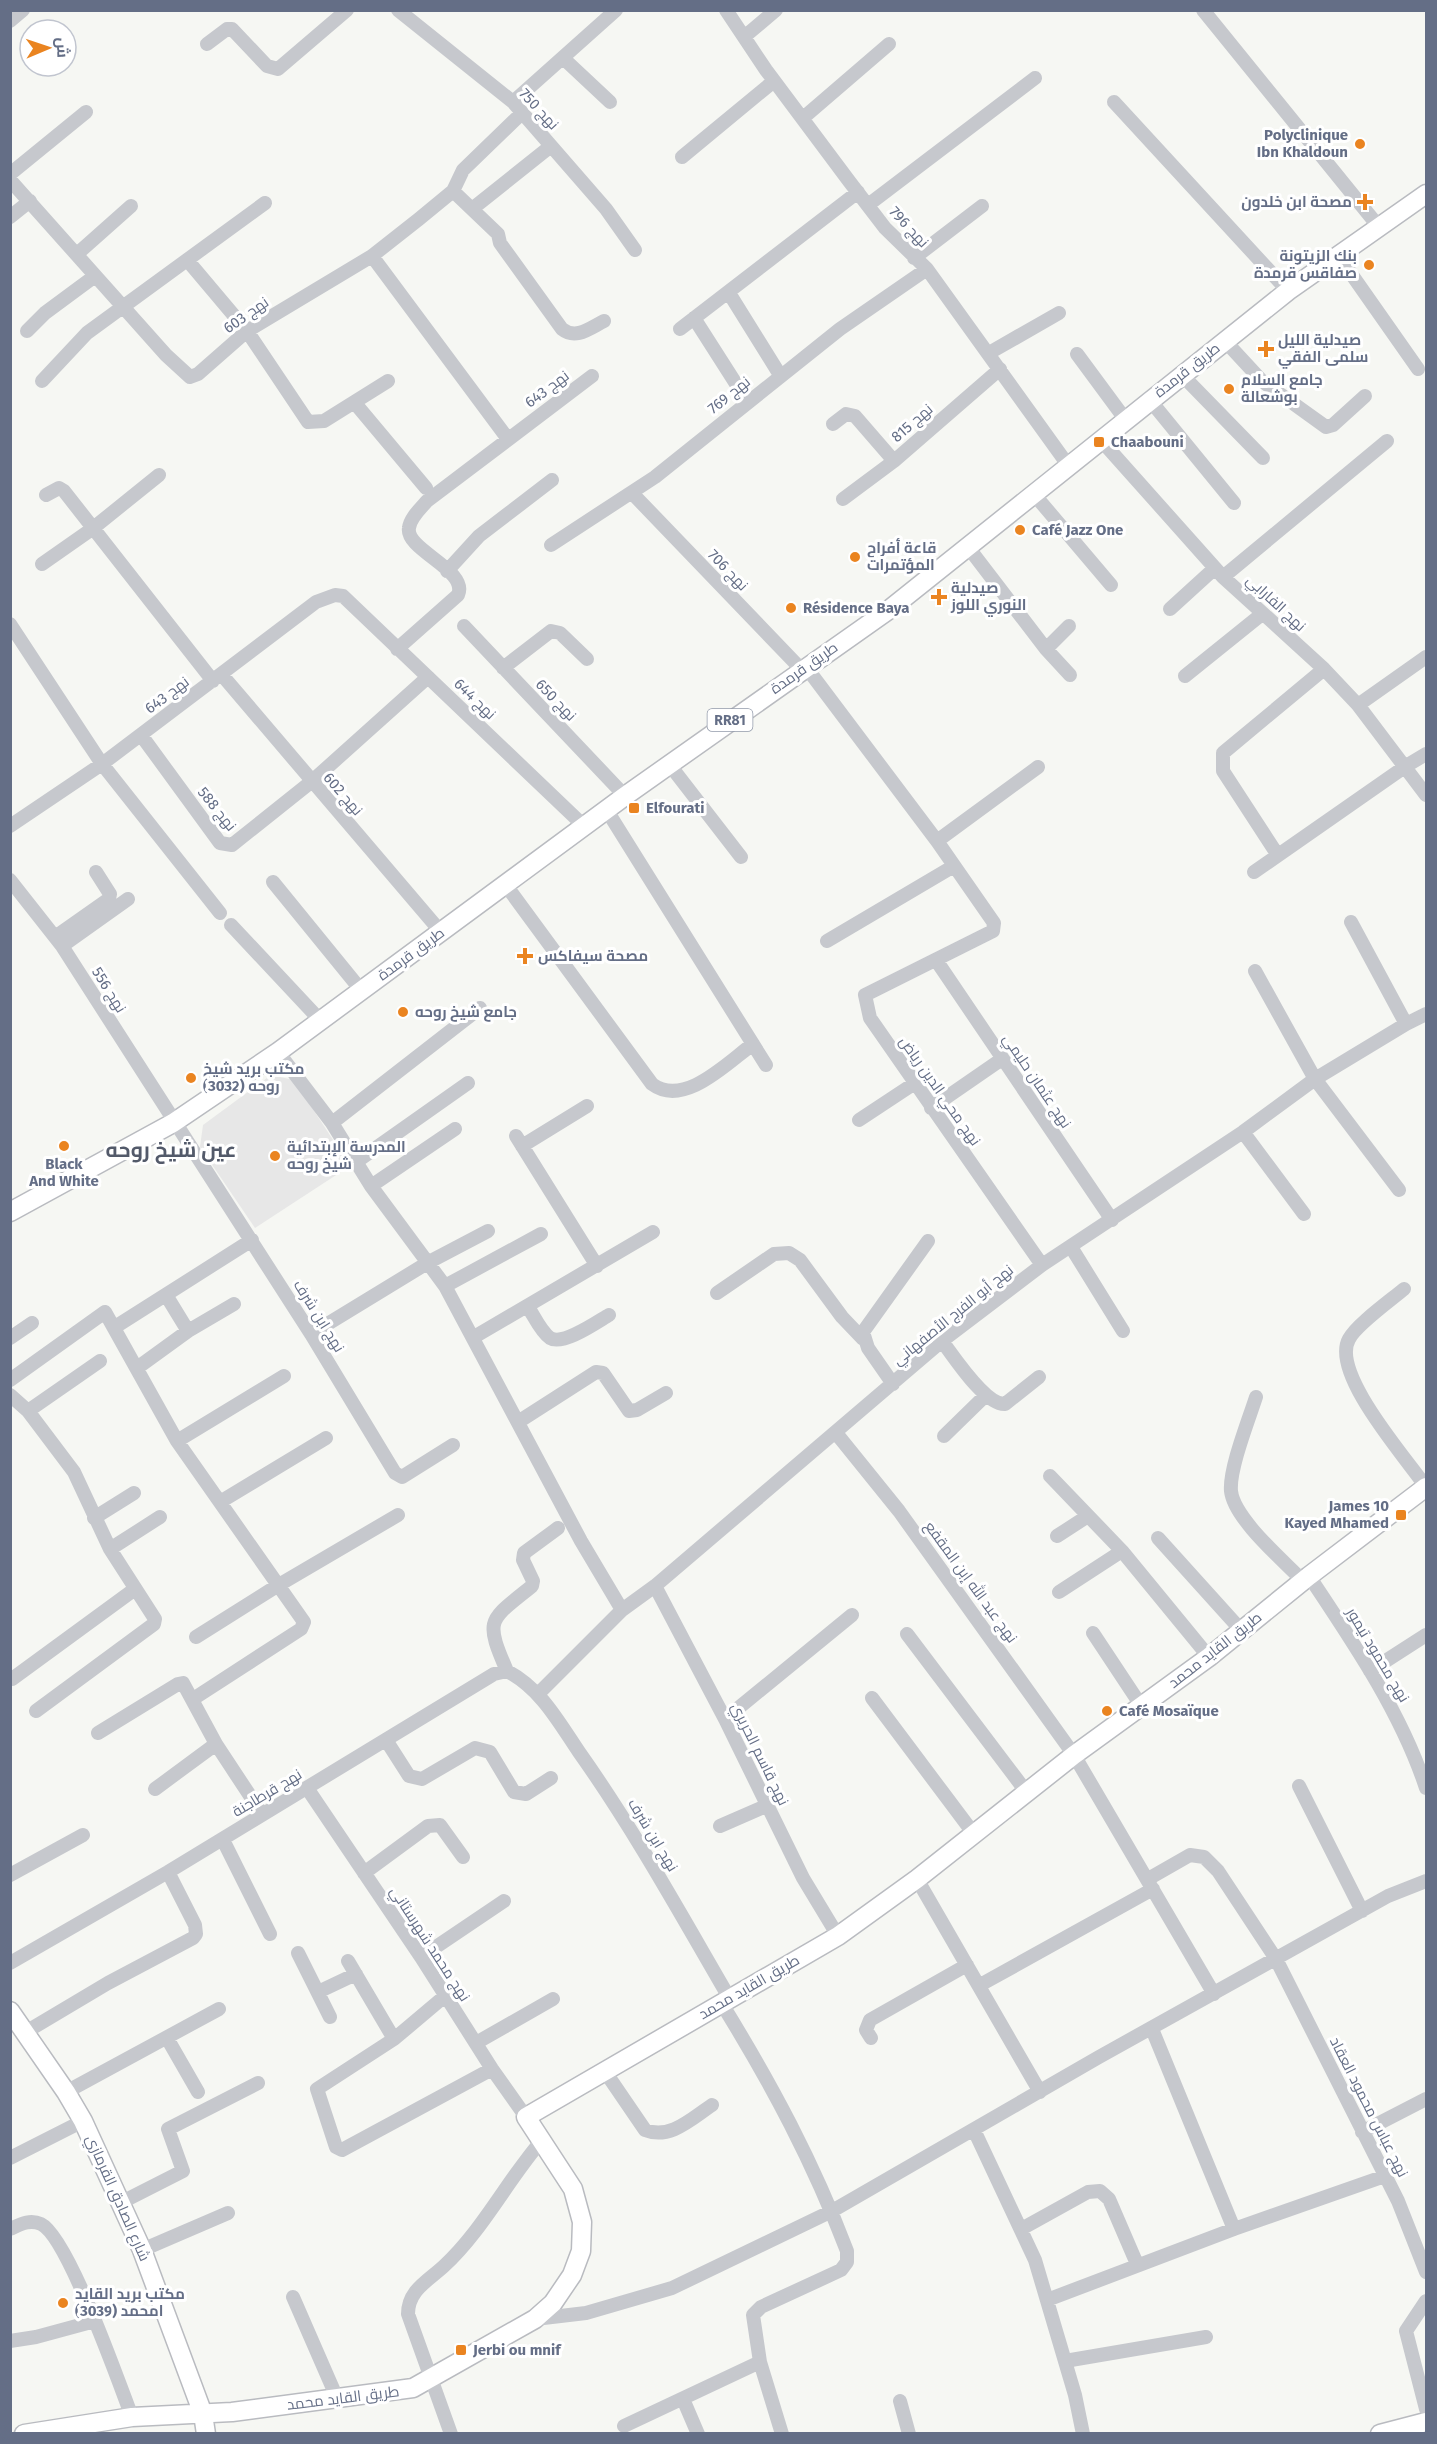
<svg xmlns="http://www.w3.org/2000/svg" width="1437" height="2444" font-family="'Fira Sans',Cairo,sans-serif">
	<rect width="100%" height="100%" fill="#f6f7f3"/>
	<path fill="#e7e7e7" d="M271 1075 294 1080 350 1166 255 1228 200 1147 203 1125Z"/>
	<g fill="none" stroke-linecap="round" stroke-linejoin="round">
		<defs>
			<path id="major" d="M10 1212 173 1123 278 1052 625 796 890 609 1288 291 1426 194
				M10 2011 66 2092 83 2121 142 2250 203 2414 206 2434
				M24 2434 132 2417 232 2412 413 2388 535 2319 553 2303 572 2275 581 2251 582 2222 573 2189 526 2117 838 1936 917 1879 1074 1755 1209 1657 1309 1576 1426 1487
				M1380 2434 1426 2422"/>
		</defs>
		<use href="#major" stroke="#b9bbc0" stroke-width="21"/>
		<path stroke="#c6c8cd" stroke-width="14" d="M398 10 513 102 606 209 635 250
			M726 10 766 70 849 181 885 228 927 269 1068 465
			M1203 10 1379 227
			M10 21 23 10
			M744 37 776 10
			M207 44 227 29H232L267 66 278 69 347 10
			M563 58 610 102
			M513 102 616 10
			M1114 102 1288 291
			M803 118 889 44
			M682 157 774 81
			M10 174 86 112
			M10 180 166 355 190 377 198 374 247 331 372 256 419 219 453 191 463 170 522 113
			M453 191 498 234 500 243 562 329C576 340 590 328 604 321
			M868 205 1035 78
			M472 209 551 146
			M10 217 30 201
			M77 254 131 206
			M1338 255 1418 369
			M372 256 508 439
			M914 258 982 206
			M188 261 247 331 308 422 324 421 388 381
			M729 293 780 375
			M694 318 747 401
			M680 329 858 192
			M27 331 45 313 95 276
			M1225 341 1262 381 1326 427 1333 425 1365 396
			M989 353 1059 313
			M1077 354 1125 419
			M1182 375 1263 458
			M42 381 87 333 265 203
			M1149 399 1234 503
			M354 402 426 488
			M833 424 846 414 855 416 894 461
			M1100 439 1223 577 1324 669 1358 705 1426 795
			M632 493 802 670
			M1033 493 1111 585
			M46 495 59 488 64 491 213 681
			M843 499 894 461 1000 369
			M551 545 655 477 840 329 927 269
			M968 547 1046 649 1070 675
			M42 564 92 529 159 475
			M447 571 479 536 552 480
			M1223 577 1387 441
			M1170 609 1215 568
			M10 624 102 764 220 913
			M464 626 625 796
			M397 649 458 595C469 570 405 550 409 528 410 518 421 508 427 501L592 376
			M1046 649 1069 626
			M806 667 937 841 994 923 993 931 865 995 870 1018 1042 1265
			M503 668 551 631 560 633 587 659
			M222 675 441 932
			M1185 676 1262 614
			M1358 705 1426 657
			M141 735 220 843 232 845 311 782 428 677
			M669 764 741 857
			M606 809 766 1065
			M10 826 102 764 316 602 335 595 343 596 584 826
			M937 841 1038 767
			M1277 854 1223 771V753L1324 669
			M1254 872 1406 766 1426 754
			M10 880 62 946 311 1334 395 1473 402 1477 453 1445
			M273 882 361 990
			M505 884 652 1084C684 1108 727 1063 753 1044
			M1351 922 1406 1024
			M231 925 320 1020
			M55 937 109 899 110 894 96 872
			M827 941 954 866
			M62 946 128 899
			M936 960 1112 1220
			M1255 971 1315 1079 1399 1190
			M278 1052 332 1123 371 1186 445 1286 581 1541 622 1610
			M931 1108 1002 1059
			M859 1120 915 1083
			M332 1123 480 1008
			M1243 1132 1304 1214
			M516 1136 597 1266
			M522 1146 587 1106
			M356 1162 468 1083
			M371 1186 455 1129
			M1071 1247 1123 1331
			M445 1286 541 1234
			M1404 1289C1391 1300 1356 1325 1349 1339 1330 1373 1407 1459 1426 1487
			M717 1293 774 1254 789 1253 800 1260 842 1317 863 1339
			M166 1295 188 1331
			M528 1307C534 1316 541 1332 550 1338 563 1346 597 1322 609 1315
			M115 1327 252 1240
			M311 1334 429 1262 488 1231
			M474 1337 653 1232
			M10 1338 32 1323
			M942 1341C954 1357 985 1405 1005 1404L1039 1377
			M137 1368 188 1331 234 1304
			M10 1380 105 1312 177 1441 304 1622 301 1629 193 1699
			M893 1384 868 1348 863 1332 928 1241
			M10 1395 28 1411 74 1472 110 1549 155 1619 154 1624 36 1711
			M1256 1397C1249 1419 1229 1469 1231 1491 1234 1519 1284 1561 1303 1581
			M28 1411 100 1361
			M518 1422 596 1372 603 1373 629 1411 637 1410 666 1393
			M836 1433 899 1511 1074 1755 1214 1994
			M944 1436 985 1396
			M177 1441 284 1376
			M1050 1476 1122 1551 1209 1657
			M220 1502 326 1438
			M94 1518 134 1493
			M1057 1536 1088 1516
			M1158 1538 1241 1630
			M110 1549 160 1517
			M1309 1576C1353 1642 1401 1712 1426 1788
			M655 1586 725 1719 803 1878 838 1936
			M1059 1592 1122 1551
			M1093 1633 1142 1707
			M907 1634 1028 1794
			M196 1637 277 1586 398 1515
			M507 1671C484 1618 489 1621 532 1586L533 1581 523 1560 524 1553 558 1528
			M1370 1671 1426 1635
			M12 1679 135 1589
			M539 1693 622 1610 655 1586 942 1341 1042 1265 1243 1132 1315 1079 1406 1024 1426 1014
			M872 1698 974 1834
			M725 1719 852 1615
			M98 1733 178 1684 183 1683 216 1744 262 1814
			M386 1740 409 1776 422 1779 475 1748 490 1752 514 1792 526 1794 551 1778
			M1299 1786 1362 1911
			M307 1788 421 1957 492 2069 526 2117
			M155 1789 216 1744
			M720 1826 766 1806
			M223 1840 270 1934
			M364 1873 428 1826 440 1825 463 1857
			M10 1875 83 1835
			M917 1879 1040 2092
			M1148 1879 1190 1855 1204 1857 1218 1871 1276 1959 1398 2201 1426 2272
			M298 1953 330 2017
			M421 1957 504 1901
			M348 1961 394 2039
			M10 1963 168 1872 494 1674 507 1671C541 1689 558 1721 579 1752 635 1831 681 1915 730 1999
			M980 1985 1153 1889
			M318 1992 356 1974
			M445 1996 394 2039 317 2089 336 2147 342 2150 492 2069
			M722 2004C772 2085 813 2162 847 2251V2262L841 2270 761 2307 753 2315 760 2362 782 2434
			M1152 2029 1234 2229
			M24 2033 108 1983 193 1938 196 1934 195 1925 168 1872
			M167 2038 198 2092
			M871 2038 866 2030 870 2020 967 1965
			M476 2043 553 1999
			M604 2070 645 2130C670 2140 691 2119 712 2105
			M66 2092 219 2009
			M974 2130 1035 2260 1075 2395 1083 2434
			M1362 2132 1426 2099
			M10 2158 83 2121
			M120 2203 183 2171 168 2129 258 2083
			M1023 2228 1088 2192 1100 2191 1109 2199 1137 2264
			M10 2229C21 2224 30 2219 41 2224 68 2237 119 2383 132 2417
			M142 2250 228 2213
			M293 2297 337 2398
			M1047 2300 1234 2229 1385 2176
			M1426 2301 1406 2331 1426 2409
			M535 2319 586 2313 672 2288 832 2211 1099 2057 1388 1896 1426 1881
			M10 2341 36 2337 95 2321
			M1065 2361 1206 2337
			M683 2399 698 2434
			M900 2401 909 2434
			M624 2426 760 2362
			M451 2434 408 2314C408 2290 428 2281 444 2266 483 2230 508 2179 543 2139"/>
		<use href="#major" stroke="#fff" stroke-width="18"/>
	</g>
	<g fill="#ea8420" stroke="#fff" stroke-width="2">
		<circle cx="1360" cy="144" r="6"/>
		<path d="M1362 193h6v6h6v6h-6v6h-6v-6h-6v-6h6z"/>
		<circle cx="1369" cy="265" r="6"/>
		<path d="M1263 340h6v6h6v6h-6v6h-6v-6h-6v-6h6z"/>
		<circle cx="1229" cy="389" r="6"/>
		<rect x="1093" y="436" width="12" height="12" rx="3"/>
		<circle cx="1020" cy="530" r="6"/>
		<circle cx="855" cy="557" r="6"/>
		<path d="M936 588h6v6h6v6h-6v6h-6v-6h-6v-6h6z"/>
		<circle cx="791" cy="608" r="6"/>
		<rect x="628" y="802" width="12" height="12" rx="3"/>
		<path d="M522 947h6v6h6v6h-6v6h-6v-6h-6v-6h6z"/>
		<circle cx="403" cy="1012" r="6"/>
		<circle cx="191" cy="1078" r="6"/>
		<circle cx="64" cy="1146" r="6"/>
		<circle cx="275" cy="1156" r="6"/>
		<rect x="1395" y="1509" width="12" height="12" rx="3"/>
		<circle cx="1107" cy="1711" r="6"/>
		<circle cx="63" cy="2303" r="6"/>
		<rect x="455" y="2344" width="12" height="12" rx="3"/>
	</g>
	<g text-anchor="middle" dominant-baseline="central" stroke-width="6" stroke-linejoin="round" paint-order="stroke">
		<rect fill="#fff" stroke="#929aaa" stroke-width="1.5" x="707.5" y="709" width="45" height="22" rx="4.5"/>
		<g font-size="14" font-weight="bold" fill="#646e86">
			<text x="730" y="720">RR81</text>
		</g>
		<g font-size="15" fill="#646e86" stroke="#fff">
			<text transform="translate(539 109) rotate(47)">نهج 750</text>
			<text transform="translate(909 227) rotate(47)">نهج 796</text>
			<text transform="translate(246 315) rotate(-35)">نهج 603</text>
			<text transform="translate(1187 370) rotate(-38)">طريق قرمدة</text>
			<text transform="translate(547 389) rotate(-37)">نهج 643</text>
			<text transform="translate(729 395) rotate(-39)">نهج 769</text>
			<text transform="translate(912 423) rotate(-41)">نهج 815</text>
			<text transform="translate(728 570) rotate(46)">نهج 706</text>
			<text transform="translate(1276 603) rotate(43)">نهج الفارابي</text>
			<text transform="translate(804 668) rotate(-35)">طريق قرمدة</text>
			<text transform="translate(167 695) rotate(-37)">نهج 643</text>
			<text transform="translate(475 699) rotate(44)">نهج 644</text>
			<text transform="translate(556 700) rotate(46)">نهج 650</text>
			<text transform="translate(343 794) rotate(49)">نهج 602</text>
			<text transform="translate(217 809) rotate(51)">نهج 588</text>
			<text transform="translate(411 954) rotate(-36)">طريق قرمدة</text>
			<text transform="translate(109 990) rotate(58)">نهج 556</text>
			<text transform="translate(1037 1081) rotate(56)">نهج عثمان حليمي</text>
			<text transform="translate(940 1091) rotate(55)">نهج محي الدين رياض</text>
			<text transform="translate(953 1315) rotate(-39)">نهج أبو الفرج الأصفهاني</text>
			<text transform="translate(319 1316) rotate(58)">نهج ابن شرف</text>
			<text transform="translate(971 1582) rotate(54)">نهج عبد الله إبن المقفع</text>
			<text transform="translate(1215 1650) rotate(-38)">طريق القايد محمد</text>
			<text transform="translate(1378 1655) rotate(59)">نهج محمود تيمور</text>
			<text transform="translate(760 1754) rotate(64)">نهج قاسم الحريري</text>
			<text transform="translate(267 1793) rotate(-31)">نهج قرطاجنة</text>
			<text transform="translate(653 1835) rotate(59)">نهج ابن شرف</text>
			<text transform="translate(430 1944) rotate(57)">نهج محمد شهرستاني</text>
			<text transform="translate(749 1987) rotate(-30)">طريق القايد محمد</text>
			<text transform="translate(1369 2107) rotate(63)">نهج عباس محمود العقاد</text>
			<text transform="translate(118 2198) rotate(66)">شارع الصادق القرمازي</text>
			<text transform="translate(343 2398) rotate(-7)">طريق القايد محمد</text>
		</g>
		<g font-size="15" font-weight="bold" fill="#646e86" stroke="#fff" text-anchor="start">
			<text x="1348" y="135" text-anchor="end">Polyclinique<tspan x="1348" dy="17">Ibn Khaldoun</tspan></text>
			<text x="1352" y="202" text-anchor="end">مصحة ابن خلدون</text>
			<text x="1357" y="256" text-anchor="end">بنك الزيتونة<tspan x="1357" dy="17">صفاقس قرمدة</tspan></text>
			<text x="1278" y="340">صيدلية الليل<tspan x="1278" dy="17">سلمى الفقي</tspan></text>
			<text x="1241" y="380">جامع السلام<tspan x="1241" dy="17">بوشعالة</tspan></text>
			<text x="1111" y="442">Chaabouni</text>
			<text x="1032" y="530">Café Jazz One</text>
			<text x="867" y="548">قاعة أفراح<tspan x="867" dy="17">المؤتمرات</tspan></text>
			<text x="951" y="588">صيدلية<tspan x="951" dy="17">النوري اللوز</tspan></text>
			<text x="803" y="608">Résidence Baya</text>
			<text x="646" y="808">Elfourati</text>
			<text x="538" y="956">مصحة سيفاكس</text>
			<text x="415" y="1012">جامع شيخ روحه</text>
			<text x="203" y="1069">مكتب بريد شيخ<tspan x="203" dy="17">روحه (3032)</tspan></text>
			<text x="287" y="1147">المدرسة الإبتدائية<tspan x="287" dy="17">شيخ روحه</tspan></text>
			<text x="64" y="1164" text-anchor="middle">Black<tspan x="64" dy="17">And White</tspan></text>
			<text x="1389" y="1506" text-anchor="end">James 10<tspan x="1389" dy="17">Kayed Mhamed</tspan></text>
			<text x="1119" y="1711">Café Mosaïque</text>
			<text x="75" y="2294">مكتب بريد القايد<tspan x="75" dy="17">امحمد (3039)</tspan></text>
			<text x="473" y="2350">Jerbi ou mnif</text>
		</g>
		<g font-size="21" font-weight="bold" fill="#535a6a" stroke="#fff">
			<text x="171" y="1150">عين شيخ روحه</text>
		</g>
	</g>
	<rect width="1437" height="2444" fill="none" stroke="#646e86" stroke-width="24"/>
	<g transform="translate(48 48) rotate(88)"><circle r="28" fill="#ffffff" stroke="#c1c5cf" stroke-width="1.5"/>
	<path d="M0-4.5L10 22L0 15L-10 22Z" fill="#ea8420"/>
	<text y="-9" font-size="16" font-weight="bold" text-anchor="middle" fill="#646e86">ش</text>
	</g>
</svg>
